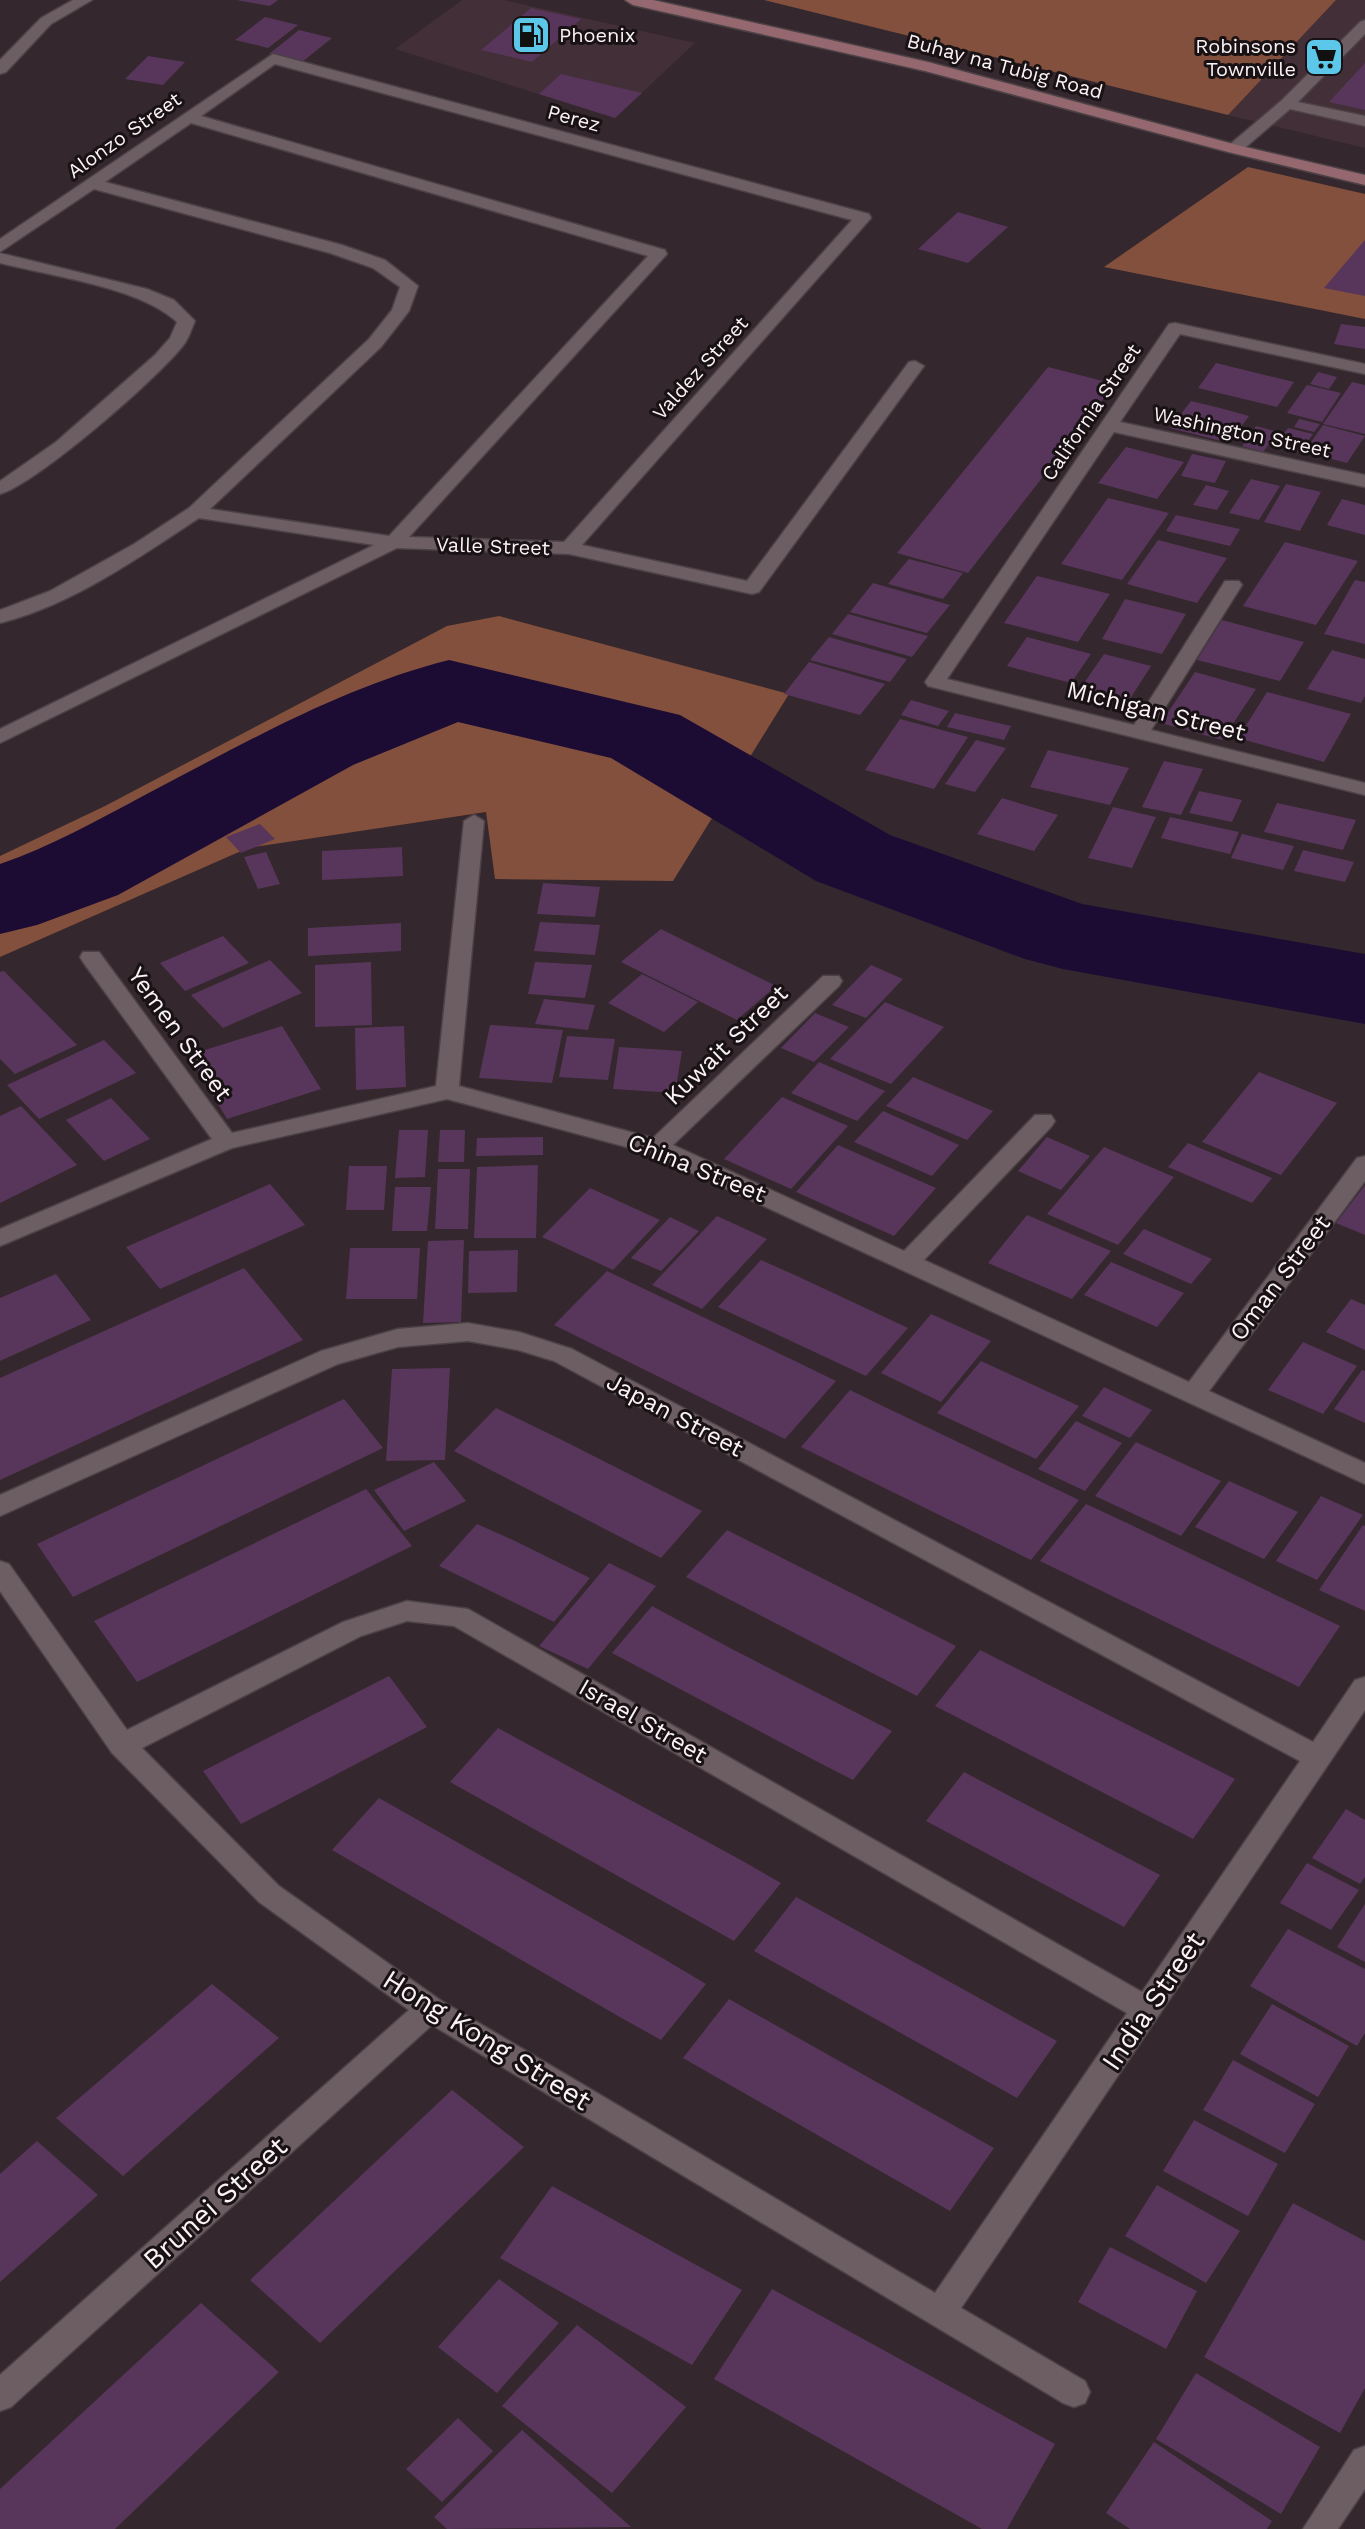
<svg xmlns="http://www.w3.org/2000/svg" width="1365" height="2529" font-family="'Work Sans',sans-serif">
	<rect width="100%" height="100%" fill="#34272d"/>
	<path fill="#432f38" d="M462 0H504L695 43 615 118 395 49Z
		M1336 0H1365V148L1228 115Z"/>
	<path fill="#82503c" d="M764 0H1336L1228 115Z
		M1248 167 1365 194V319L1104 267Z
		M499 616 789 694 673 881 495 879 486 812 248 848 0 957V856L105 806 447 626Z"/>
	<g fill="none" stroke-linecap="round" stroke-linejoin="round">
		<path fill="#1c0c34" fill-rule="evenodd" d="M449 660 680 715 890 835 1082 904 1365 954V1024L1063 969 1025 959 816 881 611 758 458 722 353 765 118 895 37 925 0 934V864C50 847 96 821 143 796 241 745 341 687 449 660Z"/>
	</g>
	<path fill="#58365b" d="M236 0H278L270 6Z
		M531 8 581 19 532 62 481 50Z
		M265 17 298 25 268 48 235 40Z
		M299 30 332 38 302 62 269 54Z
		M148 56 185 62 163 85 125 79Z
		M1365 63V110L1329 102Z
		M561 74 642 93 615 118 539 94Z
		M958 212 1008 227 968 263 918 249Z
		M1365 240V296L1324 288Z
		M1341 324 1365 327V349L1334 344Z
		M1216 363 1294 382 1277 407 1198 388Z
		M1048 367 1115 384 968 573 897 553Z
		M1318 372 1337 377 1329 389 1310 384Z
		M1352 382 1365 385V434L1323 424Z
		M1307 385 1341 393 1322 422 1287 413Z
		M1191 401 1220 408 1249 416 1229 443 1170 428Z
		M1299 419 1320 424 1314 432 1294 427Z
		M1323 425 1365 436 1347 463 1304 452Z
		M1256 426 1278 432 1263 452 1242 446Z
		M1288 428 1313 434 1300 452 1274 446Z
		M1126 447 1184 462 1157 499 1098 483Z
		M1192 454 1226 461 1215 483 1181 476Z
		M1251 479 1280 486 1259 520 1229 513Z
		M1286 484 1321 492 1300 531 1264 522Z
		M1206 485 1229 491 1217 510 1193 505Z
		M1108 498 1169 513 1122 580 1061 564Z
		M1342 499 1365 505V535L1327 525Z
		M1176 515 1240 529 1230 546 1166 531Z
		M1158 540 1227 558 1197 603 1127 584Z
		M1285 542 1358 561 1316 625 1243 606Z
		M909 559 963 573 943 599 888 584Z
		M1037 576 1110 594 1078 642 1004 623Z
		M1355 580 1365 582V644L1324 634Z
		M873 583 950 605 927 633 850 612Z
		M1125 599 1186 614 1162 654 1102 639Z
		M848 614 928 636 912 657 832 634Z
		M1222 620 1304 642 1280 681 1197 660Z
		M829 637 907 659 890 682 810 660Z
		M1027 637 1091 654 1071 683 1007 666Z
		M1332 650 1365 659V696L1361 703 1307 689Z
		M1104 654 1151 666 1128 702 1080 689Z
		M809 662 885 684 860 715 784 694Z
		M1195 672 1256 689 1222 740 1161 723Z
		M1267 692 1351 714 1324 762 1238 738Z
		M911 700 949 711 938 726 901 715Z
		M955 713 1011 726 1004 740 947 727Z
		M900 719 968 737 934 789 865 770Z
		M976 740 1006 748 975 792 945 784Z
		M1048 750 1129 768 1110 805 1030 787Z
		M1164 761 1203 769 1181 815 1142 807Z
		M1199 791 1242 800 1232 822 1189 813Z
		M1002 798 1058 815 1034 851 977 834Z
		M1277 803 1356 820 1343 850 1264 832Z
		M1113 807 1156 817 1132 868 1088 858Z
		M1170 817 1239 832 1230 854 1161 838Z
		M260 824 275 839 241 853 226 837Z
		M1242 834 1294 846 1283 870 1231 858Z
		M402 847 403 876 322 880V851Z
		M1303 850 1354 862 1345 882 1294 871Z
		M266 852 280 884 258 889 244 857Z
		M543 883 600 887 595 917 537 914Z
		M540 922 600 925 595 955 534 951Z
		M401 923V951L308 956V928Z
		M661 929 776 986 737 1020 621 962Z
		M223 936 249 963 185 991 160 963Z
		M270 960 302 993 223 1028 191 995Z
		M371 962 372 1025 315 1027V965Z
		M535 962 592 965 585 998 528 994Z
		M871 965 903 979 866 1018 832 1005Z
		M4 971 77 1045 15 1074 0 1059V972Z
		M642 974 698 1002 664 1032 608 1003Z
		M544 999 595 1005 588 1030 535 1024Z
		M885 1002 944 1027 891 1084 830 1059Z
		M815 1013 849 1027 814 1062 781 1048Z
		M490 1025 563 1030 552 1083 479 1078Z
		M282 1026 321 1089 227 1119 189 1055Z
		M404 1026 406 1087 356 1090 355 1028Z
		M567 1036 615 1039 608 1080 559 1077Z
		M104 1040 136 1073 39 1119 7 1085Z
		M619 1047 682 1051 675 1093 613 1089Z
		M819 1062 885 1091 857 1121 791 1093Z
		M1259 1072 1337 1103 1281 1175 1202 1142Z
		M913 1077 993 1111 967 1140 886 1106Z
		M782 1097 848 1126 791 1189 724 1159Z
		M111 1098 150 1139 104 1161 66 1120Z
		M21 1106 77 1165 0 1203V1116Z
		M883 1111 959 1145 932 1176 854 1142Z
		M399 1130H428L425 1177 395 1178Z
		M440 1130H465L464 1162H438Z
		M543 1137V1155L476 1156 477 1138Z
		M1047 1137 1090 1156 1061 1190 1018 1171Z
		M1188 1143 1272 1178 1252 1203 1168 1167Z
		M838 1145 936 1188 894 1236 796 1192Z
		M1104 1147 1174 1177 1118 1245 1047 1214Z
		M538 1165 536 1238H474L477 1167Z
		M349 1166H387L384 1210H346Z
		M438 1169H470L468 1229H435Z
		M270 1184 305 1225 160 1289 126 1247Z
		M1365 1185V1235L1336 1223Z
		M395 1187H431L427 1231H392Z
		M590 1188 660 1220 613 1270 542 1237Z
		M1027 1215 1111 1251 1072 1299 988 1263Z
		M717 1216 767 1239 702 1309 652 1285Z
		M670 1217 699 1231 661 1271 631 1258Z
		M1144 1229 1212 1259 1191 1284 1123 1254Z
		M464 1240 461 1322 423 1323 428 1241Z
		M350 1248H420L417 1299H346Z
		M518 1250 517 1292 468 1293 469 1251Z
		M761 1260 797 1276 908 1328 866 1376 718 1307Z
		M1111 1262 1184 1293 1157 1327 1084 1295Z
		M244 1268 303 1340 0 1480V1378Z
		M607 1271 797 1362 836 1381 785 1439 554 1325Z
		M56 1274 91 1320 0 1361V1298Z
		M1351 1299 1365 1305V1350L1326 1332Z
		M931 1314 991 1341 941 1402 881 1373Z
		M1303 1342 1357 1366 1323 1414 1268 1390Z
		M981 1361 1079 1406 1036 1459 937 1413Z
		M450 1368 445 1460 386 1461 392 1369Z
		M1362 1370 1365 1371V1423L1334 1409Z
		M1104 1387 1152 1410 1130 1438 1082 1416Z
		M850 1390 887 1408 1079 1500 1031 1560 801 1447Z
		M344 1399 383 1448 73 1597 37 1544Z
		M496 1408 564 1441 702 1511 661 1558 454 1451Z
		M1076 1421 1122 1443 1085 1491 1038 1469Z
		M1136 1442 1221 1481 1181 1536 1095 1496Z
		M434 1462 466 1501 404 1531 374 1490Z
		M1229 1481 1298 1512 1264 1559 1195 1527Z
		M366 1489 412 1546 137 1682 94 1621Z
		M1321 1496 1363 1515 1317 1580 1276 1561Z
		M1086 1504 1127 1523 1340 1626 1299 1687 1254 1665 1040 1561Z
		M477 1524 515 1541 590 1578 554 1622 439 1566Z
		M1363 1525 1365 1526V1611L1319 1590Z
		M727 1530 802 1568 956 1646 917 1696 876 1675 686 1577Z
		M609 1563 656 1586 588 1669 539 1646Z
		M652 1606 730 1648 892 1731 853 1780 812 1759 612 1653Z
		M980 1650 1235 1779 1193 1839 935 1706Z
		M389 1676 427 1727 241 1824 203 1771Z
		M498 1728 739 1859 781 1883 734 1941 450 1782Z
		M964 1772 1160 1875 1124 1927 926 1821Z
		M379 1798 664 1959 706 1984 661 2040 618 2016 332 1850Z
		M1346 1809 1365 1820V1877L1360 1884 1312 1858Z
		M1307 1863 1359 1890 1331 1930 1280 1903Z
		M796 1897 1057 2041 1017 2098 754 1951Z
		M1365 1904V1962L1337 1947Z
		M1288 1929 1365 1969V2033L1357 2046 1250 1986Z
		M212 1984 279 2038 123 2176 56 2118Z
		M729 1999 994 2148 950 2211 683 2058Z
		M1272 2004 1349 2046 1318 2097 1240 2054Z
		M1233 2060 1315 2104 1285 2153 1203 2110Z
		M452 2090 524 2147 320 2343 250 2280Z
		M1194 2120 1278 2164 1248 2216 1163 2171Z
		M37 2141 98 2195 0 2282V2174Z
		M1157 2185 1240 2231 1206 2283 1125 2236Z
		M552 2186 742 2290 692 2365 500 2258Z
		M1293 2203 1365 2241V2388L1340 2433 1204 2357Z
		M1110 2247 1197 2291 1166 2349 1078 2302Z
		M499 2279 559 2323 497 2393 438 2347Z
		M772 2289 1055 2444 1007 2529H982L714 2379Z
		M201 2303 279 2372 115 2529H0V2489Z
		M577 2325 686 2407 612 2493 502 2406Z
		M1196 2373 1320 2447 1281 2514 1156 2439Z
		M458 2418 493 2451 442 2502 406 2469Z
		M522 2430 631 2527 447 2529 434 2517Z
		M1154 2442 1272 2521 1267 2529H1130L1106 2513Z"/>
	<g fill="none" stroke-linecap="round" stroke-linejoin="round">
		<defs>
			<path id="service" d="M1365 20V34L1298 102 1365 116V126L1290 109 1240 152H1228V146L1281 101 1360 22Z"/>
			<path id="minor" d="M73 0H92L51 24 6 72 0 74V60L41 18Z
				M273 54 869 214 871 218 582 545 747 581 909 362 915 361 924 366 759 592 752 594 569 554 397 548 0 743V729L374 545 199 518C138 558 72 605 0 623V610L50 591 134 544 189 508 369 339 392 310 400 287 373 268 330 253 94 189 0 252V239ZM275 64 852 220 564 542 409 537 667 254 665 250 201 116ZM191 123 648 256 389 536 210 509 381 347 409 311 418 286 385 260 342 245 105 182Z
				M0 253 147 289 174 300 195 321C192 328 189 337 185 343 162 375 35 485 0 494V481L56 442 155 355 170 338 177 322C140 287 50 276 0 263Z
				M1175 323 1365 364V374L1180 334 1120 422 1365 475V487L1114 432 947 679 1134 725 1225 581H1239L1242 585 1151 730 1365 783V795L928 686 925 682 1169 324Z
				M474 815 484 821 459 1086 653 1138 823 976H839L842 981 839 986 673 1145 904 1251 1035 1115H1051L1055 1121 1051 1127 924 1260 1189 1382 1357 1158 1365 1156V1181L1209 1391 1365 1463V1484L649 1153 447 1099 232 1148 0 1246V1229L212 1139 83 962 80 957 83 952H99L232 1133 436 1086 464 821Z
				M468 1323 519 1332 572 1349 1313 1742 1355 1680 1365 1677V1710L961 2308 1085 2381 1090 2392 1085 2403 1074 2407 1063 2403 432 2025 11 2407 0 2411V2375L409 2010 259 1902 112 1753 0 1591V1561L9 1564 127 1730 343 1622 407 1601 468 1609 1142 1992 1300 1761 554 1361 518 1350 468 1341 398 1347 338 1364 0 1516V1495L321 1351 398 1329ZM407 1621 454 1626 1127 2013 935 2293 440 2000 279 1886 142 1748 361 1636Z
				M1365 2446V2489L1338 2529H1303L1354 2450Z"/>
			<path id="secondary" d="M625 0H653L928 62 1237 145 1365 175V185L1228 152 925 71 633 5Z"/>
		</defs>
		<use href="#service" stroke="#4c4246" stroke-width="3"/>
		<use href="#minor" stroke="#4c4246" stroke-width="3"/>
		<use href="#secondary" stroke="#4c4246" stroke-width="3"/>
		<use href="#service" fill="#6d5e64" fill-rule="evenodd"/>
		<use href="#minor" fill="#6d5e64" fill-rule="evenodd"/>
		<use href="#secondary" fill="#95686f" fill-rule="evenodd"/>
	</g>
	<defs>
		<symbol id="fuel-square" viewBox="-11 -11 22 22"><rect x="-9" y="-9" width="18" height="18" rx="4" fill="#5cc7e8" stroke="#181214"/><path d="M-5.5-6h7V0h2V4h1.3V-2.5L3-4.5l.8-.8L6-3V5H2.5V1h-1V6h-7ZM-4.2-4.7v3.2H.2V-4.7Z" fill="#111"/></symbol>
		<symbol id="supermarket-square" viewBox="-11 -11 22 22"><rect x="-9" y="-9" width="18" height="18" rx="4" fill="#5cc7e8" stroke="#181214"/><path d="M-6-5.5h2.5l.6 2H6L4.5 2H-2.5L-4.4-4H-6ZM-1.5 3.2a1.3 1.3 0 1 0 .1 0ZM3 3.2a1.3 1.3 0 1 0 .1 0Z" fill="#111"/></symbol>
	</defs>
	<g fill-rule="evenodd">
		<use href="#fuel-square" x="509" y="13" width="44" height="44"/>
		<use href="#supermarket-square" x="1302" y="35" width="44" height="44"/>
	</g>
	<g text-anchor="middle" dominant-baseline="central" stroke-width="6" stroke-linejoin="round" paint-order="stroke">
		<g font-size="20" fill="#fbf2f5" stroke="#181214" text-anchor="start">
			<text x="559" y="35">Phoenix</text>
			<text x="1296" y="46" text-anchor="end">Robinsons<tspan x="1296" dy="23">Townville</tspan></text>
		</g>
		<g font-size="20" fill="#fbf2f5" stroke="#181214">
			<text transform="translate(1005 66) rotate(15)">Buhay na Tubig Road</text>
			<text transform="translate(574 118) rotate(15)">Perez</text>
			<text transform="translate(124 135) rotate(-35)">Alonzo Street</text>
			<text transform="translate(700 368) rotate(-48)">Valdez Street</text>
			<text transform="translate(1091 412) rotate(-56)">California Street</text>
			<text transform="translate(1242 432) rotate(12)">Washington Street</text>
			<text transform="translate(493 546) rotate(2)">Valle Street</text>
		</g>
		<g font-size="24" fill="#fbf2f5" stroke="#181214">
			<text transform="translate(1156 711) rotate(14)">Michigan Street</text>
			<text transform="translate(180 1034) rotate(54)">Yemen Street</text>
			<text transform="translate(726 1045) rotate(-44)">Kuwait Street</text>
			<text transform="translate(697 1168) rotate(22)">China Street</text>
			<text transform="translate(1280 1278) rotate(-53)">Oman Street</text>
			<text transform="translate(675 1415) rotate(28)">Japan Street</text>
			<text transform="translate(643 1721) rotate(30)">Israel Street</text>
		</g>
		<g font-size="28" fill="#fbf2f5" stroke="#181214">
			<text transform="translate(1153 2001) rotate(-56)">India Street</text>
			<text transform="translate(487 2040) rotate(32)">Hong Kong Street</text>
			<text transform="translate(215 2203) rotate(-42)">Brunei Street</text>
		</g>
	</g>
</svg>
